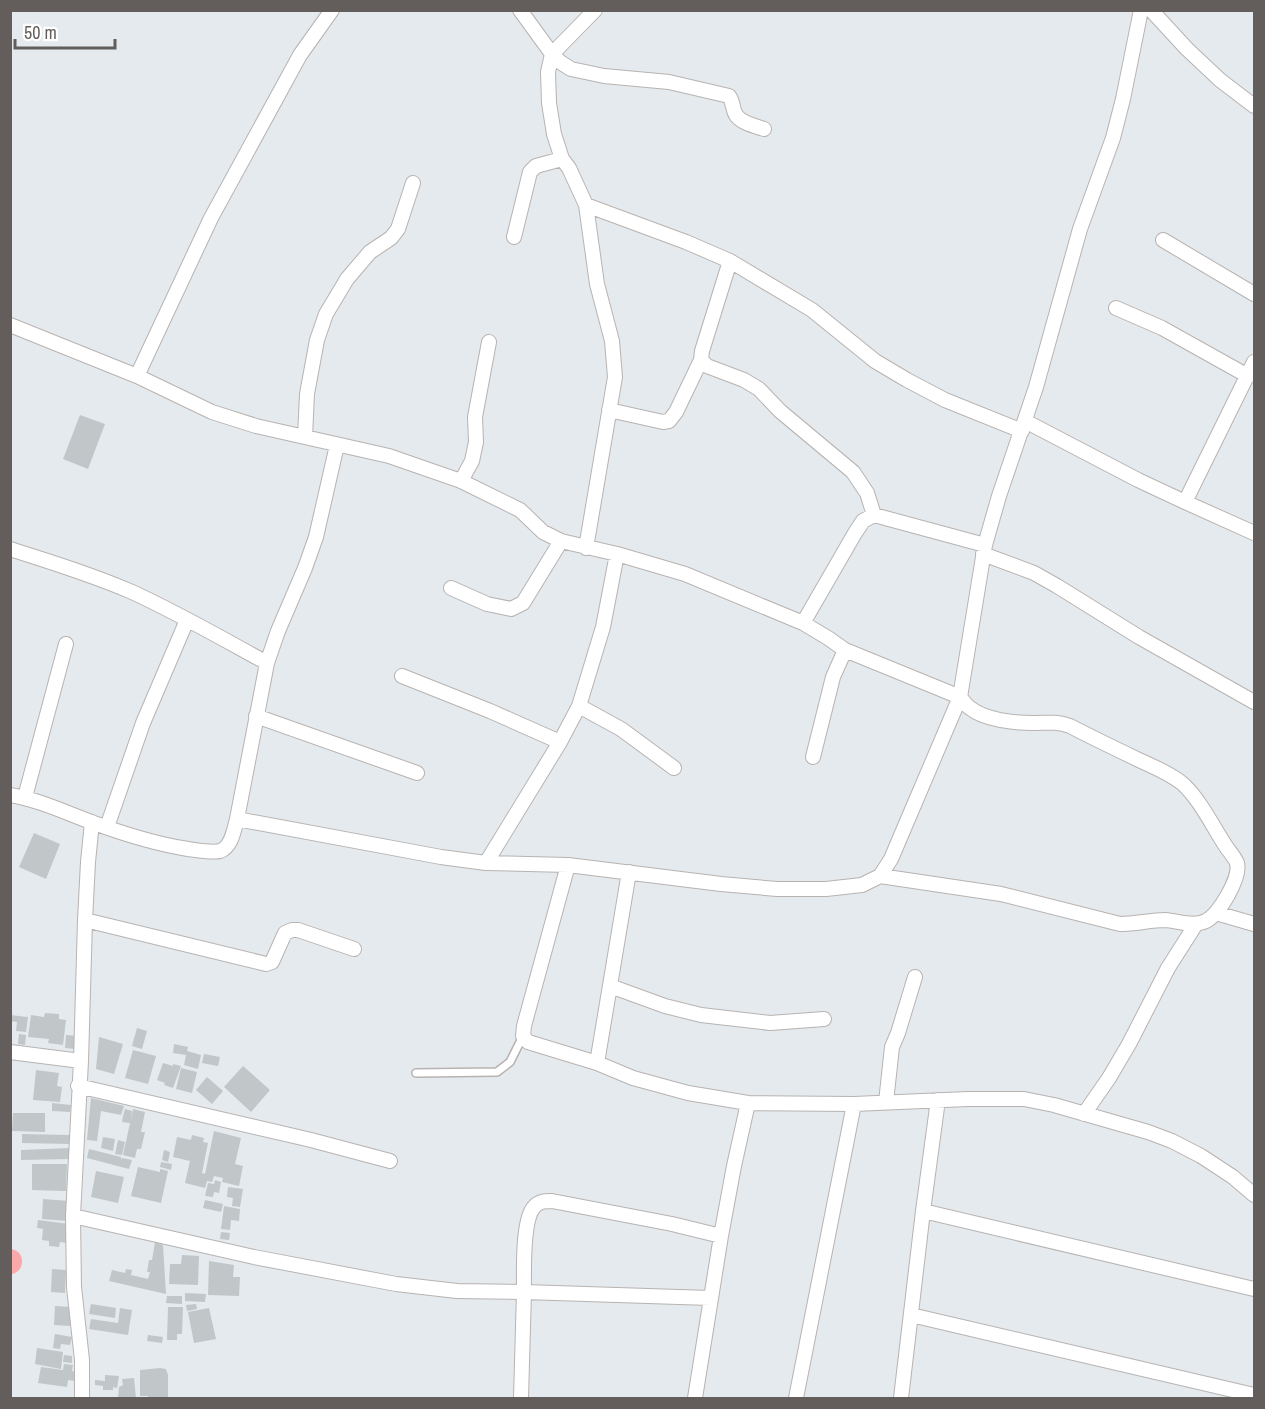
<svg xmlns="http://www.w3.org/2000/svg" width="1265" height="1409" font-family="'Archivo Narrow',sans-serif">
	<rect width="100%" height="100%" fill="#e4eaed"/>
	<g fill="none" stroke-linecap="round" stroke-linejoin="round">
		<path stroke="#f8aaab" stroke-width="24" d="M10 1261V1262"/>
	</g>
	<path fill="#c1c6c9" d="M80 415 105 424 88 469 63 459Z
		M34 833 60 844 46 879 19 867Z
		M45 1013 59 1014V1019L66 1020 63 1045 48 1043 49 1039 28 1037 31 1015 44 1017Z
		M10 1015 28 1017 26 1032 16 1031 17 1022 10 1021Z
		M137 1028 147 1031 142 1049 132 1046Z
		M19 1034 26 1035 25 1045 18 1044Z
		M66 1035 77 1036 76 1049 65 1048Z
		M99 1037 123 1044 114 1074 96 1069Z
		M174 1044 188 1047 187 1051 201 1055 198 1069 184 1065 186 1055 173 1053Z
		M133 1050 156 1056 148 1084 125 1078Z
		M204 1054 220 1057 218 1066 202 1063Z
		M163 1063 173 1066V1064L181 1066 173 1088 164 1085 165 1083 157 1080Z
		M243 1066 270 1090 251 1112 224 1087Z
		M181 1068 197 1072 192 1093 176 1089Z
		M36 1070 59 1073 57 1086 62 1087 60 1102 33 1100Z
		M207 1077 223 1091 212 1104 196 1090Z
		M91 1098 124 1106 121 1115 101 1111 97 1141 87 1140Z
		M52 1103 71 1105 70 1112 52 1111Z
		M125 1109 132 1111 131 1121 133 1109 145 1112 141 1132H145L141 1149H137L135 1158 123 1155 130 1123 122 1122 123 1116H127H123Z
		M13 1113H45V1132L12 1131Z
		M214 1131 241 1138 235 1164 243 1166 239 1186 222 1182 223 1178 214 1176 212 1182 207 1181 205 1188 185 1183 190 1161 173 1157 177 1137 191 1140 192 1135 204 1138 203 1142 208 1143 202 1173 205 1174Z
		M22 1134 70 1135V1144L22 1143Z
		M103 1137 115 1139 113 1151 101 1148Z
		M118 1140 125 1142 122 1155 115 1154Z
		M70 1148V1159L21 1160V1150Z
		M89 1149 121 1157V1160L122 1158 132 1160 129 1169 87 1158Z
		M164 1150 170 1152 168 1162 162 1160Z
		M161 1162 172 1164 171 1170 160 1167Z
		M32 1164H67L66 1191 32 1190Z
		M138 1167 160 1172V1169L168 1171 161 1203 131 1196Z
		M96 1171 124 1177 118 1203 91 1197Z
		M215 1180 221 1182 219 1193 214 1192 213 1197 205 1196 208 1183 214 1184Z
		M228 1187 243 1189 240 1207 232 1206 233 1198 227 1197Z
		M43 1199 69 1201 67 1221 42 1219Z
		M205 1200 223 1204 221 1212 203 1208Z
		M224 1206 240 1209 239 1221 231 1220 230 1230 221 1229Z
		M38 1220 69 1224 67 1243 60 1242 59 1247 49 1246V1241L42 1240 43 1229 37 1228Z
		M221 1232 230 1233 229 1240 220 1239Z
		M155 1242 163 1245 166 1294 109 1281 112 1270 125 1273 126 1269 132 1270 131 1275 148 1279 150 1272H147L149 1260H152Z
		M182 1255 199 1256 198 1285 169 1284 170 1264H181Z
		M209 1261 234 1265 233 1277H240L239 1296 208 1295Z
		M52 1269 66 1270 65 1293 51 1292Z
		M185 1293 206 1294 205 1302 185 1301Z
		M167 1296H182V1304L166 1303Z
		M91 1304 116 1308 115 1318 89 1314Z
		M196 1304 197 1309 187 1311 186 1305Z
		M55 1306 71 1307 70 1326 54 1325Z
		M168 1307H183L182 1334H177V1340H167Z
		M120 1308 132 1310 128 1335 89 1329 91 1319 118 1323Z
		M209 1308 216 1339 194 1343 188 1312Z
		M55 1334 72 1337 70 1345 61 1344 60 1349 53 1348Z
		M148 1335 163 1337 162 1343 147 1341Z
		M37 1348 63 1352 61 1369 35 1364Z
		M64 1355 72 1356V1363L63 1362Z
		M64 1364 73 1365 72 1371 77 1372 75 1381 68 1380 67 1387 38 1383 41 1367 63 1370Z
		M160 1368 166 1369 168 1375V1398H148V1396H140V1370Z
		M105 1375 119 1376 117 1388 113 1387V1390H103V1386L95 1385V1380L105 1381Z
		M134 1378 136 1398H118L119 1387 123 1385 122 1379Z"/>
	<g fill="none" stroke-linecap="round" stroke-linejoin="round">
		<defs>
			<path id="lane" d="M416 1073 497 1072 510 1062 523 1036"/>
			<path id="street" d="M520 10 552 54 548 72 549 103 554 134 562 159 569 168 586 205 597 284 612 341 615 377 586 548
				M595 10 552 54 560 62 571 69 604 76 669 82 729 96C734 103 732 109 736 115 741 123 755 126 764 129
				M1151 10 1187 49 1220 80 1254 106
				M586 205 686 242 730 261 812 310 875 361 907 380 945 400 1022 431
				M514 237 530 172 536 166 562 159
				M1163 240 1254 294
				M730 261 702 351 701 360 707 366 744 380 759 389 780 411 853 472 867 493 874 515
				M1116 308 1162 328 1248 376
				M10 325 137 376 212 412 256 426 389 456 461 481 520 510 543 532 561 541 617 554 685 574 803 623 828 638 845 650 960 697C963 701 966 705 970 708 985 720 1014 723 1033 723 1047 723 1056 721 1070 726 1093 738 1116 749 1139 760 1154 767 1170 773 1183 784 1201 801 1213 827 1227 848 1230 852 1235 858 1237 863 1241 878 1219 914 1206 921 1193 927 1179 921 1165 920 1150 920 1136 924 1120 924L1001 894 880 876
				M137 376 211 218 300 55 332 10
				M609 410 663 422 669 421 676 412 701 360
				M1025 421 1138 480 1185 502 1254 533
				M305 437 307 394 317 340 326 314 347 279 370 252 391 238 398 229 413 183
				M461 481 472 461 476 442 475 417 489 342
				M1185 502 1254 362
				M10 549C51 562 93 575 132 592 178 613 223 639 267 663
				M983 554 1034 573 1057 586 1139 637 1254 702
				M451 588 487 604 511 609 523 603 561 541
				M803 623 855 533 863 521 874 515 985 545
				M402 676 490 711 560 742
				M579 706 621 729 674 768
				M256 716 417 773
				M813 757 833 677 845 650
				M10 795C40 800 66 813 94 823 124 834 156 844 188 849 195 850 213 853 220 851 232 847 234 829 237 819L267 663 278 631 305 568 316 537 337 445
				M25 797 66 644
				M237 819 441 857 486 863 568 865 721 884 777 889H826L862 885 880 876 891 859 960 697 985 545 999 496 1036 387 1080 229 1113 138 1123 99 1141 10
				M107 827 143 723 187 620
				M486 863 560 742 579 706 603 627 617 554
				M568 865 524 1026 523 1036 528 1042 597 1063 633 1078 688 1093 748 1103
				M1216 913 1254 924
				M85 920 266 964 272 962 285 933 292 930H298L354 949
				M610 986 665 1006 701 1015 770 1023 824 1019
				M10 1052 81 1061
				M597 1063 629 872
				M78 1086 311 1140 390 1161
				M886 1102 892 1047 898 1033 915 977
				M1084 1114 1109 1078 1129 1044 1168 968 1196 924
				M923 1211 1254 1289
				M73 1216 254 1257 396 1284 457 1291 524 1292C524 1273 522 1220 534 1207 539 1201 545 1201 552 1201L672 1224 721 1236 734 1166 748 1103 854 1104 968 1099H1024L1054 1105 1148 1132 1172 1141 1201 1156 1233 1177 1254 1195
				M911 1315 1254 1395
				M82 1398V1360L74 1287 73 1216 81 1061 85 920 88 862 92 822
				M521 1398 524 1292 710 1298
				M695 1398 721 1236
				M796 1398 854 1104
				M901 1398 923 1211 938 1100"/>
		</defs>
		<use href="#lane" stroke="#b8b3b1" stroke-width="10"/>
		<use href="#street" stroke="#b8b3b1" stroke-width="16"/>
		<use href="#lane" stroke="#fff" stroke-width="7"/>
		<use href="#street" stroke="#fff" stroke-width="14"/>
	</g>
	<rect width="1265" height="1409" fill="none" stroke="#635d5c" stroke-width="24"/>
	<path d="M15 39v9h100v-9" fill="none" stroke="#635d5c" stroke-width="3"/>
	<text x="24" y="39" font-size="18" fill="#635d5c" stroke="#ffffff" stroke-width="4.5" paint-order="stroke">50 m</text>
</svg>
